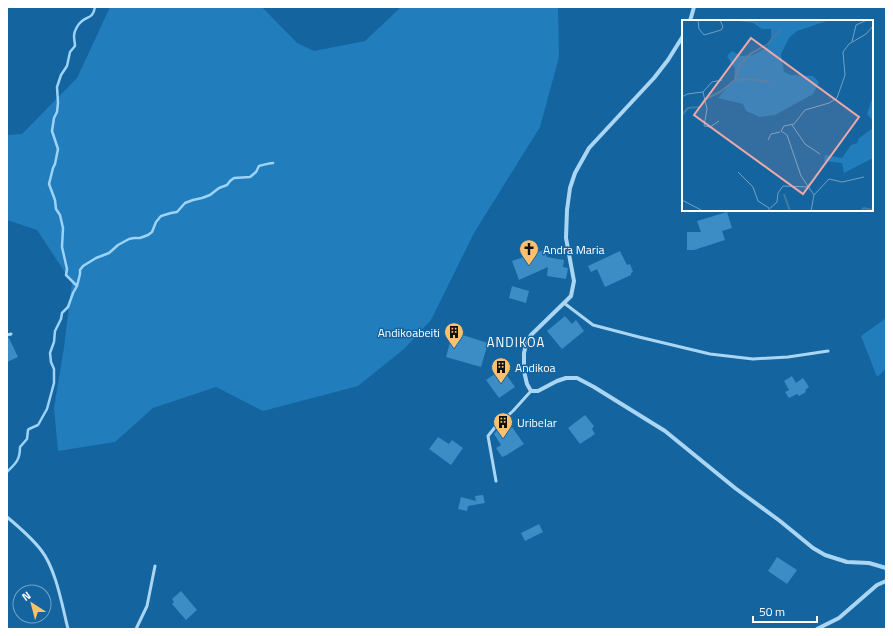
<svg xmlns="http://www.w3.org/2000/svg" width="893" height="636" font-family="'Titillium Web',sans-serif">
	<rect width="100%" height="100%" fill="#13649f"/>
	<path fill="#227dbc" d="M110 7H262L297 43 314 51 365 41 401 7H558L559 57 540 127 474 233 431 320 404 349 358 386 263 411 216 387 153 408 115 442 58 451 54 408 64 347 72 283 37 230 7 220V135L22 134 77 78Z
		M886 318V369L877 377 861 336Z"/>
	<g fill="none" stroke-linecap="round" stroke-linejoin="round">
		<path stroke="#9cd3f7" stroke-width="2.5" d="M77 286 80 274V270L83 266 96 258 109 253 118 245 129 239 134 238H140L148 235 152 232 156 222 161 216 171 213 177 212 185 203 193 200 202 198 210 195 219 188 227 185 230 181 234 178 250 177 256 172 259 166C264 165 268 163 273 163
			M7 472C16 463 20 460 20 447L27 439 28 430 29 429 38 425 47 409 54 383V369L51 362 50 353 54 342 55 331 61 319 62 313 68 307 73 293 77 286 66 275 67 269 62 247 63 228 60 215 56 209 55 200 49 184 53 168 55 164 58 149 52 131 54 118 57 112 58 103 57 87 61 75 67 66 70 52 75 46C75 43 74 39 74 36 74 31 78 24 82 21 89 16 93 18 95 7"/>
	</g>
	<path fill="#3c8dc5" d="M727 212 732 228 722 231 725 240 694 250H687V232H701L697 221Z
		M544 250 547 257 564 260 563 267 568 268 566 279 547 276 548 267 519 280 512 261Z
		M620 251 627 265 630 264 633 272 631 273V275L605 287 597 269 591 272 588 266Z
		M512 286 529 291 526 303 509 298Z
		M565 316 572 324 576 320 584 331 562 349 547 331Z
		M453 332 488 343 481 367 446 357Z
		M7 338H9L18 357 7 362Z
		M502 369 515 387 499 398 486 380Z
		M792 376 796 383 803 378 809 387 805 390 806 392 799 396 797 394 789 398 785 392 789 390 784 381Z
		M585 415 594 426 592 429 595 434 580 444 568 428Z
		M508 423 511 428 512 427 524 444 507 455 502 457 496 448 501 445 494 434 497 430Z
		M438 437 449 444 452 440 463 448 451 465 429 449Z
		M483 495 485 503 468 506 467 511 458 509 461 497 476 501 475 496Z
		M539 524 543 532 525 541 521 533Z
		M777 557 797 570 787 584 768 571Z
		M181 591 197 610 186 620 172 604 174 602 172 599Z"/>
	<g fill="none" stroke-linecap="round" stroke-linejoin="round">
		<path stroke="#aad6f4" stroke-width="3" d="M564 303 593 325 639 337 710 354 753 359 788 357 828 351
			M7 335 11 334
			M496 481 488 436 496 426 513 411 531 391
			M7 517C19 527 31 537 41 550 56 569 62 605 68 629
			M136 629 147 606 155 566"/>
		<path stroke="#aad6f4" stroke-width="4" d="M690 21 694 7
			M683 36 668 60 654 78 589 148 575 173 570 188 567 210 566 238 574 281 571 296 564 303 531 335 526 345 524 353V371L527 384 531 391H538L557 381 566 378H577L594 387 665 431 735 488 780 521 813 548 825 555 847 562 869 563 886 568
			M817 629 839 618 877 585 886 581"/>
	</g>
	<defs>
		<symbol id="church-pin" viewBox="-11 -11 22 30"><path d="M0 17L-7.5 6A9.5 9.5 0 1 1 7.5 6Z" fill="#ffc06d" stroke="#13649f"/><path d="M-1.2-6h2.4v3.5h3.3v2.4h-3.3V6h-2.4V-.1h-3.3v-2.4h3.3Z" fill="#111"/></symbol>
		<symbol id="building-pin" viewBox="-11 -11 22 30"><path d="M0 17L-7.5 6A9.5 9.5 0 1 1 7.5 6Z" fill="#ffc06d" stroke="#13649f"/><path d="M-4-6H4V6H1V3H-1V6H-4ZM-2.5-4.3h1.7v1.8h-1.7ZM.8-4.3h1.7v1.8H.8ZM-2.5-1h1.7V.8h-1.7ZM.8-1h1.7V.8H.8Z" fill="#111"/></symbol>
	</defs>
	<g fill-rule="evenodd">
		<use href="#church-pin" x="518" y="238" width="22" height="30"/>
		<use href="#building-pin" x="443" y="321" width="22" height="30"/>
		<use href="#building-pin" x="490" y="356" width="22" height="30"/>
		<use href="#building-pin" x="492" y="411" width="22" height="30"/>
	</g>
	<g text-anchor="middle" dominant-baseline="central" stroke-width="3" stroke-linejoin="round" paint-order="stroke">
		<g font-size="12" fill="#fff" stroke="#13649f" text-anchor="start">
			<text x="543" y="249">Andra Maria</text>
			<text x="440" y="332" text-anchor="end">Andikoabeiti</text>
			<text x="515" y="367">Andikoa</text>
			<text x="517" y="422">Uribelar</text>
		</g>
		<g font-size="13" letter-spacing="1" fill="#fff" stroke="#13649f">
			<text x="516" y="342">ANDIKOA</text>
		</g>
	</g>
	<g transform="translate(682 20)">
		<rect width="191" height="191" fill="#13649f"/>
		<path d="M46 0H148L115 11 107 18 99 34 102 52 109 55 131 56 137 62 131 74 93 95 78 97 64 91 61 84 36 78 52 59 53 49 45 36 50 31 59 36 71 35 85 27 89 17V9H80L71 3ZM191 76V101L185 94ZM191 108V138L162 153 160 143 142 141 143 135 160 138 169 125 175 123 177 118Z" fill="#227dbc"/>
		<path fill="none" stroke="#427aa4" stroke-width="2" d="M53 60 69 59 87 62M24 79 38 72 53 60 58 45 68 34 86 24 99 9M0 95 6 88 18 87 22 80M102 174 108 191M179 191 182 188 191 190"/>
		<path fill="none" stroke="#71a2c5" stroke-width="1" d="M16 0 17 9 22 15 39 10 41 7 38 0M170 22 174 5 185 0M21 72 30 62 40 60M0 77 5 74 21 72 25 89 22 106 28 107 37 101M110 105 123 124 138 134M86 120 89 114 98 112M56 152 71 167 76 181 87 188M132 175 147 159 160 162 182 157M0 180 21 191M85 191 95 182 96 173 101 166 127 167M129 191 132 175 119 156 105 115 99 111 102 106 112 104 123 90 147 83 155 78 163 55 161 32 167 24 184 14 191 6"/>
		<path fill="#efa9a9" fill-opacity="0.15" stroke="#efa9a9" stroke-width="2" d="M69 18 177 97 121 174 12 95Z"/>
		<rect width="191" height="191" fill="none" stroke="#fff" stroke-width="2"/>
	</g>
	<rect width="893" height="636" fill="none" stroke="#ffffff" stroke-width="16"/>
	<g transform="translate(32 604) rotate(324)"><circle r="19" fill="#13649f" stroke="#71a2c5"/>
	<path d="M0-3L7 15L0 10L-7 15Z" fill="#ffc06d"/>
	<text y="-6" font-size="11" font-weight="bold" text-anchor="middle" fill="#ffffff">N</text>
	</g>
	<path d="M753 616v6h64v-6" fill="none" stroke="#ffffff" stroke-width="2"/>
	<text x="759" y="616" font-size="12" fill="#ffffff" stroke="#13649f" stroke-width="3" paint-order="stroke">50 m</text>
</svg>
